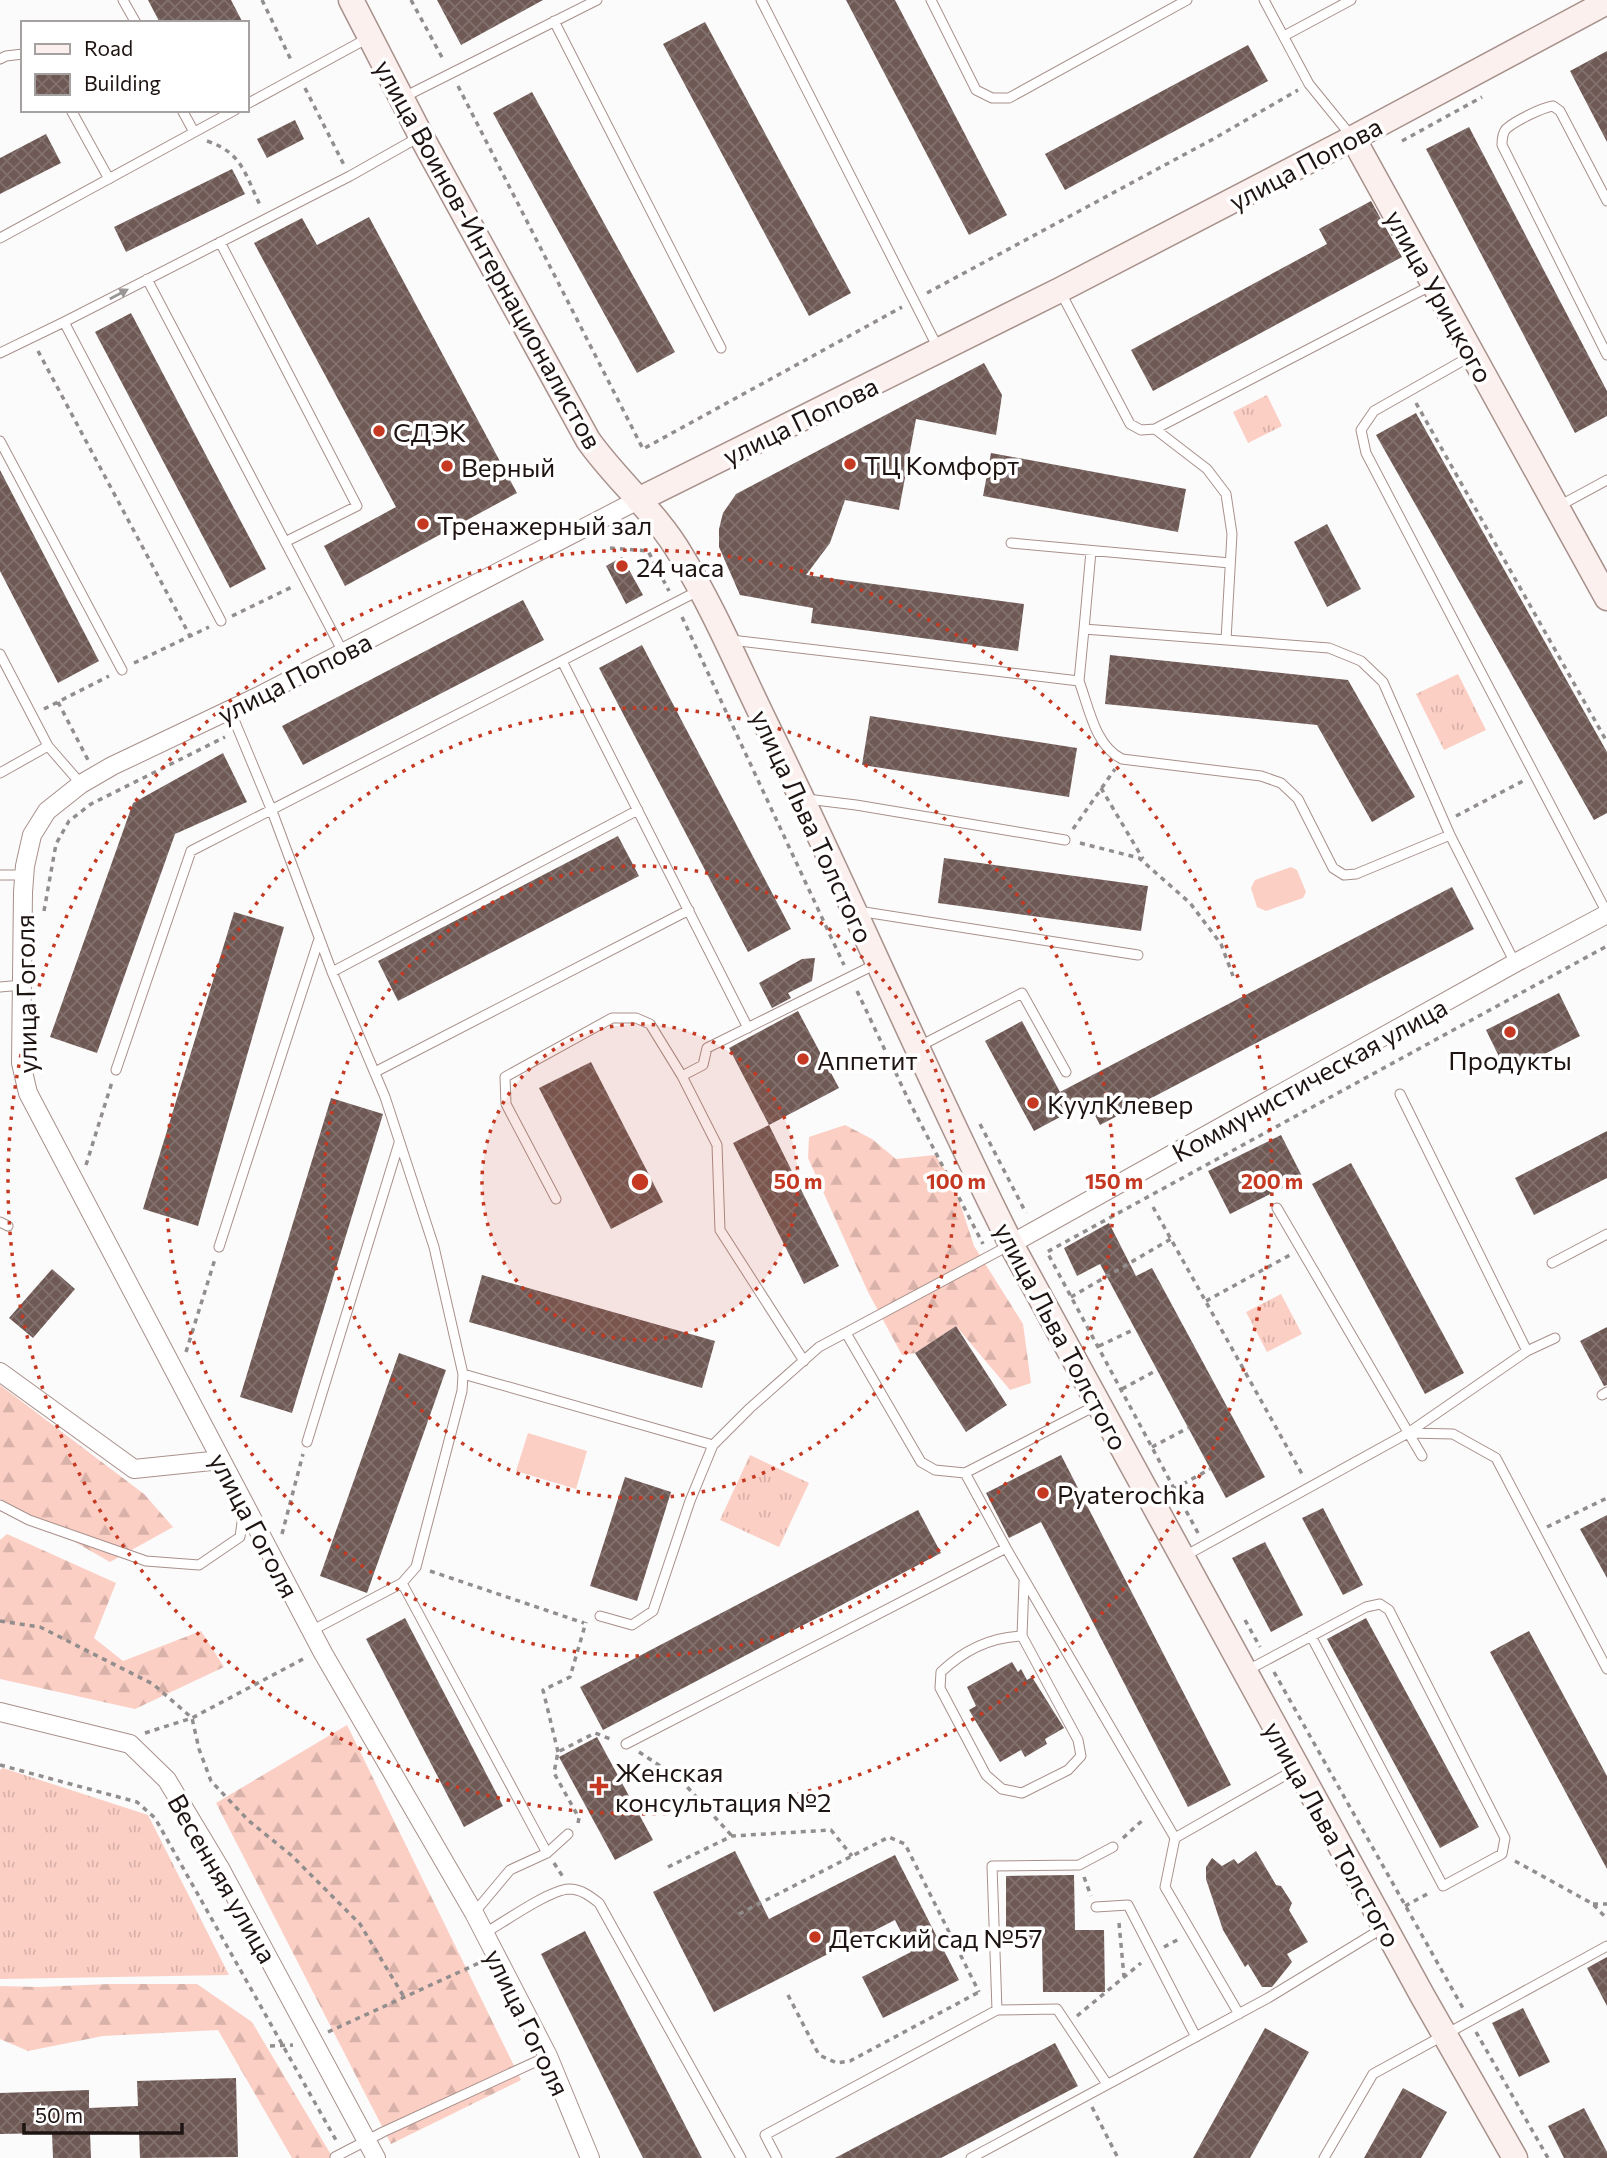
<svg xmlns="http://www.w3.org/2000/svg" width="1607" height="2158" font-family="Commissioner,sans-serif">
	<defs>
		<pattern id="grass-tufts" width="24" height="20" patternUnits="userSpaceOnUse" patternTransform="scale(1.75)"><rect width="24" height="20" fill="#fccfc5"/><path d="M3 7l-1-3M5 7V3M7 7l1-3M15 17l-1-3M17 17v-4M19 17l1-3" fill="none" stroke="#d8b1a8"/></pattern>
		<pattern id="forest-firs" width="22" height="20" patternUnits="userSpaceOnUse" patternTransform="scale(1.75)"><rect width="22" height="20" fill="#fccfc5"/><path d="M5 1l3.5 6h-7zM16 11l3.5 6h-7z" fill="#d8b1a8"/></pattern>
		<pattern id="building-cross-hatch" width="8" height="8" patternUnits="userSpaceOnUse" patternTransform="scale(1.75)"><rect width="8" height="8" fill="#6f5955"/><path d="M0 0l8 8M0 8l8-8" fill="none" stroke="#82716e"/></pattern>
	</defs>
	<rect width="100%" height="100%" fill="#fbfbfb"/>
	<path fill="url(#grass-tufts)" d="M1267 395 1282 426 1248 443 1233 412Z
		M1458 674 1486 730 1444 750 1416 694Z
		M1281 1294 1302 1334 1267 1352 1246 1312Z
		M750 1455 809 1483 779 1547 720 1520Z
		M3 1768 148 1815 229 1975 0 1979V1770Z"/>
	<path fill="url(#forest-firs)" d="M845 1125 872 1139 896 1159 935 1155 953 1182 974 1246 1023 1324 1031 1383 1010 1390 956 1326 915 1353 902 1355 868 1292 808 1158 809 1137Z
		M0 1385 144 1494 173 1527 110 1562 0 1499Z
		M7 1534 116 1583 94 1638 123 1661 201 1631 224 1667 135 1709 0 1679V1540Z
		M347 1725 521 2080 391 2144 216 1803Z
		M109 1984H197L252 2022 333 2158H292L218 2030 103 2036 28 2051 0 2039V1986L39 1987Z"/>
	<path fill="#fccfc5" d="M1291 867 1297 870 1306 892 1303 898 1266 911 1257 907 1251 888 1255 880Z
		M528 1433 587 1451 576 1489 516 1471Z"/>
	<path fill="url(#building-cross-hatch)" d="M148 0H231L243 23H160Z
		M437 0H543L461 45Z
		M846 0H895L1007 215 969 235Z
		M705 22 851 293 809 316 663 44Z
		M1248 45 1268 81 1065 190 1045 154Z
		M1607 51V142L1570 71Z
		M532 92 675 352 637 373 493 113Z
		M295 120 304 139 267 158 257 139Z
		M1469 127 1607 391V416L1575 433 1426 149Z
		M46 134 61 163 0 194V158Z
		M232 169 245 194 126 252 114 227Z
		M1371 201 1402 257 1153 391 1131 350 1327 244 1319 229Z
		M369 217 517 493 345 586 324 546 396 507 254 243 302 218 317 245Z
		M131 313 266 569 230 588 95 332Z
		M984 363 1002 395 996 435 916 419 899 510 845 500 830 543 806 575 1024 604 1018 651 811 623 813 608 740 595 719 547V529L723 513 736 494Z
		M1416 413 1607 752V813L1594 820 1376 435Z
		M991 453 1186 489 1178 532 983 496Z
		M0 470 99 661 58 683 0 571Z
		M1327 524 1361 589 1327 607 1294 542Z
		M622 557 643 595 626 604 606 566Z
		M523 600 544 640 303 765 282 726Z
		M642 645 791 929 748 952 599 668Z
		M1110 655 1348 680 1415 797 1372 822 1317 725 1105 704Z
		M870 716 1077 748 1069 797 862 765Z
		M223 753 247 802 175 834 97 1053 50 1037 133 803Z
		M618 836 639 876 398 1001 378 961Z
		M944 858 1148 886 1141 931 938 903Z
		M1452 887 1474 929 1100 1125 1088 1102 1034 1131 985 1041 1022 1021 1060 1092Z
		M234 912 284 927 198 1226 143 1209Z
		M815 958 812 981 788 993 791 998 772 1008 759 983 802 959Z
		M1559 993 1580 1036 1507 1073 1486 1030Z
		M798 1011 839 1088 769 1125 729 1048Z
		M591 1062 663 1202 611 1229 539 1088Z
		M331 1098 383 1114 292 1413 240 1397Z
		M769 1125 839 1266 804 1284 733 1143Z
		M1607 1131V1178L1534 1215 1515 1178Z
		M1281 1135 1303 1178 1230 1214 1208 1171Z
		M1351 1163 1464 1373 1425 1394 1312 1184Z
		M1109 1223 1136 1276 1152 1268 1265 1477 1226 1498 1100 1264 1077 1276 1064 1248Z
		M52 1269 75 1289 33 1338 9 1318Z
		M482 1275 715 1341 702 1388 469 1322Z
		M956 1326 1007 1405 966 1432 915 1353Z
		M1607 1327V1385L1604 1386 1580 1341Z
		M399 1353 446 1370 367 1593 320 1576Z
		M1061 1455 1231 1785 1188 1807 1041 1522 1009 1538 986 1493Z
		M625 1477 671 1492 637 1601 590 1586Z
		M1323 1508 1363 1585 1343 1595 1302 1518Z
		M918 1510 941 1553 603 1730 580 1687Z
		M1607 1515V1578L1580 1529Z
		M1265 1542 1303 1615 1271 1632 1232 1558Z
		M405 1618 503 1806 464 1827 366 1639Z
		M1366 1618 1479 1827 1440 1848 1327 1639Z
		M1529 1631 1607 1776V1869L1490 1652Z
		M1012 1662 1018 1672 1021 1669 1027 1680 1032 1677 1064 1728 1045 1739 1047 1744 1025 1757 1021 1750 1000 1762 969 1710 976 1706 967 1687Z
		M597 1737 653 1840 615 1860 559 1757Z
		M735 1851 769 1919 895 1855 959 1980 883 2018 862 1977 911 1952 895 1920 714 2012 653 1892Z
		M1256 1851 1276 1885 1281 1886 1292 1903 1289 1910 1308 1942 1287 1954 1292 1962 1272 1987H1262L1248 1964 1245 1967 1223 1930 1206 1879V1867L1212 1858 1222 1866 1234 1859 1238 1864Z
		M1074 1875 1075 1930H1104L1105 1992H1043L1042 1940H1006V1876Z
		M585 1931 702 2158H643L541 1954Z
		M1607 1957V2006L1587 1968Z
		M1523 2008 1550 2062 1519 2077 1492 2023Z
		M1265 2028 1309 2052 1250 2158H1193Z
		M1055 2043 1078 2086 941 2158H835Z
		M236 2078 238 2157 140 2158 139 2131 90 2133 91 2158H53L52 2133 0 2134V2093L89 2090V2108L138 2106 137 2081Z
		M1403 2088 1447 2112 1421 2158H1364Z
		M1584 2108 1607 2152V2158H1564L1548 2126Z"/>
	<g fill="none" stroke-linecap="round" stroke-linejoin="round">
		<defs>
			<path id="lane" d="M123 0 136 23
				M761 0 938 348
				M931 0 976 90 992 98H1009L1187 0
				M1264 0 1309 84 1352 137
				M554 21 721 348
				M1284 36 1351 0
				M0 59 6 56 23 54
				M404 97 597 0
				M247 104 368 38
				M71 110 109 179
				M182 110 194 132
				M1607 201 1560 111 1553 106C1541 108 1515 121 1506 129 1502 134 1502 140 1502 145L1607 355
				M0 238 235 110
				M220 242 357 506 285 542
				M147 279 343 652
				M1060 291 1130 424 1141 430 1155 429 1432 285
				M64 322 221 621
				M0 353 64 322 350 176 419 137
				M1471 356 1374 411 1361 430 1366 453 1607 913
				M1155 429 1207 469 1226 494 1232 534 1226 640
				M0 441 122 670
				M1559 506 1607 480
				M1011 543 1230 563
				M1084 629 1091 551
				M731 640 1079 681 1084 629 1329 648 1361 661 1383 682 1450 835 1515 963
				M0 654 48 746 81 784
				M562 661 748 1028
				M1079 681C1089 708 1095 746 1122 759L1261 776 1281 783 1298 799 1333 868 1344 875 1356 874 1450 835
				M230 710 272 811 332 972 385 1097 434 1247 463 1374 462 1391 416 1567 402 1583 311 1631
				M0 773 48 746
				M807 799 856 805 1065 840
				M1 875H25
				M858 911 1138 955
				M332 972 638 810
				M0 987 22 985
				M918 1047 1022 993 1066 1072
				M116 1070 191 851 698 591
				M375 1072 689 910
				M1400 1094 1527 1351
				M556 1199 506 1104 505 1077 612 1018H636L650 1024 682 1076
				M1277 1208 1422 1456
				M0 1222 8 1226
				M219 1247 319 939
				M1552 1263 1607 1234
				M846 1333 921 1462 935 1470 965 1473
				M804 1361 720 1230 717 1145 682 1076 703 1065 707 1048 876 964
				M463 1374 713 1445
				M1602 1395 1607 1392
				M1097 1405 965 1473 1006 1548 1175 1838
				M1408 1433 1453 1434 1496 1458 1607 1669
				M307 1442 399 1143
				M0 1505 29 1520 146 1561 199 1565 240 1537 244 1508
				M1183 1557 1408 1433 1527 1351 1555 1338
				M402 1583 547 1853
				M600 1616 632 1625 653 1611 690 1501 713 1445 750 1408 819 1347 1010 1245
				M1022 1636C990 1637 964 1650 941 1672L940 1688 986 1775 1002 1789 1022 1793 1068 1770 1081 1756 1078 1740 1022 1636 1024 1582
				M1246 1671 1366 1607 1380 1604 1389 1610 1505 1838 1502 1854 1443 1886 1311 1636
				M626 1744 1006 1548
				M1096 1907 1128 1905 1196 2037
				M474 1913 510 1870 547 1853 568 1834
				M485 1933C504 1922 549 1890 569 1889 581 1889 590 1896 599 1903L741 2158
				M997 2010 992 1866 1079 1865 1113 1847
				M1239 2014 1165 1887 1175 1838 1296 1769
				M335 2157 383 2132 548 2056
				M777 2158 765 2135 997 2010 1057 2009 1107 2084
				M971 2158 1268 1998 1383 1928
				M1324 2158 1373 2074 1607 1946"/>
			<path id="street" d="M1011 1244 1515 963 1607 914
				M0 1372 134 1469 221 1460
				M0 1712 130 1744 167 1780 221 1870 376 2158
				M590 2158 548 2056 474 1913 323 1653 28 1093 21 1063 23 892 25 866 32 835 47 811 81 784 112 766 261 695 638 500"/>
			<path id="secondary" d="M351 0 421 136 588 440C616 480 656 512 681 555 714 609 739 669 767 726 851 897 925 1073 1011 1244L1422 1995 1515 2158
				M1353 138 1607 598
				M638 500 1060 290 1353 138 1607 2"/>
		</defs>
		<use href="#lane" stroke="#a8908b" stroke-width="11"/>
		<use href="#street" stroke="#a8908b" stroke-width="20"/>
		<use href="#secondary" stroke="#a8908b" stroke-width="27"/>
		<path stroke="#928e8d" stroke-width="3.5" stroke-dasharray="5 5" stroke-linecap="butt" d="M262 0 292 62
			M411 0 444 61
			M458 86 643 449 902 307
			M305 88 344 165
			M207 141C243 153 245 175 261 207
			M1402 141 1482 97
			M927 293 1215 138 1298 90
			M38 351 190 636
			M1416 403 1607 742
			M610 548 648 551 669 591
			M232 616 294 586
			M682 617 844 965
			M134 663 209 627
			M58 702 88 760
			M44 709 109 676
			M1101 788 1143 859
			M1456 816 1523 781
			M1073 829 1115 769
			M1080 843 1139 858 1190 903 1221 944 1233 976
			M44 911 56 844 69 821 91 804 225 737
			M857 991 910 1103 983 1244
			M980 1124 1026 1213
			M86 1165 112 1082
			M1153 1207 1302 1474
			M1071 1297 1171 1239
			M1206 1301 1290 1255
			M1099 1346 1135 1329
			M186 1352 215 1259
			M1122 1389 1157 1370
			M1152 1447 1188 1428
			M1174 1489 1210 1469
			M1547 1527 1607 1498
			M1198 1533 1047 1252 1607 946
			M282 1534 303 1454
			M430 1571 584 1623
			M1245 1620 1260 1647
			M0 1621 40 1627 153 1684 192 1718 199 1749 211 1781 249 1821 291 1855 360 1924 404 1997
			M1274 1672 1464 2010
			M145 1733 192 1718 305 1658
			M558 1752 543 1690 570 1677 586 1622
			M639 1752 680 1779 732 1836
			M0 1765 137 1802 155 1818 337 2142
			M578 1823 579 1818 554 1773 558 1752 595 1733 613 1740
			M1123 1838 1145 1818
			M1515 1861 1593 1904 1607 1919
			M554 1863 563 1877
			M668 1867 732 1836 831 1830 852 1856
			M1084 1877 1091 1896
			M1593 1904H1607
			M1405 1906 1431 1892
			M739 1914 889 1837 905 1844 979 1992
			M1119 1923 1124 1977
			M1164 1947 1179 1939
			M788 1995 819 2055 837 2063 850 2061 979 1992
			M1077 2016 1141 1963
			M328 2032 479 1963
			M1476 2032 1548 2158
			M270 2046 293 2045
			M1092 2107 1118 2158"/>
		<use href="#lane" stroke="#fff" stroke-width="9"/>
		<use href="#street" stroke="#fff" stroke-width="18"/>
		<use href="#secondary" stroke="#fcf0ee" stroke-width="24"/>
	</g>
	<defs><path id="oneway-solid" d="M-6-.8H1V-3.2L6.5 0L1 3.2V.8H-6Z" transform="scale(1.75)"/></defs>
	<use fill="#9a9695" href="#oneway-solid" transform="translate(119 294) rotate(-28)"/>
	<circle cx="640" cy="1182" r="158" fill="#c53922" fill-opacity=".12"/>
	<g fill="none" stroke="#c53922" stroke-width="3.5" stroke-dasharray="3.5 7">
		<circle cx="640" cy="1182" r="158"/>
		<circle cx="640" cy="1182" r="316"/>
		<circle cx="640" cy="1182" r="474"/>
		<circle cx="640" cy="1182" r="632"/>
	</g>
	<g fill="#c53922" stroke="#fff" stroke-width="2.5">
		<circle cx="379" cy="431" r="7"/>
		<circle cx="850" cy="464" r="7"/>
		<circle cx="447" cy="466" r="7"/>
		<circle cx="423" cy="524" r="7"/>
		<circle cx="622" cy="566" r="7"/>
		<circle cx="1510" cy="1032" r="7"/>
		<circle cx="803" cy="1059" r="7"/>
		<circle cx="1033" cy="1103" r="7"/>
		<circle cx="1043" cy="1493" r="7"/>
		<path d="M595.5 1775.5h7v7h7v7h-7v7h-7v-7h-7v-7h7z"/>
		<circle cx="815" cy="1937" r="7"/>
	</g>
	<g text-anchor="middle" dominant-baseline="central" stroke-width="7" stroke-linejoin="round" paint-order="stroke">
		<g font-size="26" fill="#1e1513" stroke="#fff">
			<text transform="translate(1305 163) rotate(-28)">улица Попова</text>
			<text transform="translate(489 254) rotate(61)">улица Воинов-Интернационалистов</text>
			<text transform="translate(1440 296) rotate(61)">улица Урицкого</text>
			<text transform="translate(800 420) rotate(-26)">улица Попова</text>
			<text transform="translate(294 677) rotate(-27)">улица Попова</text>
			<text transform="translate(813 826) rotate(65)">улица Льва Толстого</text>
			<text transform="translate(25 994) rotate(-91)">улица Гоголя</text>
			<text transform="translate(1309 1079) rotate(-29)">Коммунистическая улица</text>
			<text transform="translate(1062 1336) rotate(62)">улица Льва Толстого</text>
			<text transform="translate(255 1525) rotate(62)">улица Гоголя</text>
			<text transform="translate(1333 1834) rotate(61)">улица Льва Толстого</text>
			<text transform="translate(223 1878) rotate(60)">Весенняя улица</text>
			<text transform="translate(528 2022) rotate(64)">улица Гоголя</text>
		</g>
		<g font-size="26" fill="#1e1513" stroke="#fff" text-anchor="start">
			<text x="393" y="431">СДЭК</text>
			<text x="864" y="464">ТЦ Комфорт</text>
			<text x="461" y="466">Верный</text>
			<text x="437" y="524">Тренажерный зал</text>
			<text x="636" y="566">24 часа</text>
			<text x="817" y="1059">Аппетит</text>
			<text x="1510" y="1059" text-anchor="middle">Продукты</text>
			<text x="1047" y="1103">КуулКлевер</text>
			<text x="1057" y="1493">Pyaterochka</text>
			<text x="615" y="1771">Женская<tspan x="615" dy="30">консультация №2</tspan></text>
			<text x="829" y="1937">Детский сад №57</text>
		</g>
	</g>
	<circle cx="640" cy="1182" r="10" fill="#c53922" stroke="#fff" stroke-width="3.5"/>
	<g font-size="21" text-anchor="middle" font-weight="bold" fill="#c53922" stroke="#fff" stroke-width="7" stroke-linejoin="round" paint-order="stroke">
		<text x="798" y="1189">50 m</text>
		<text x="956" y="1189">100 m</text>
		<text x="1114" y="1189">150 m</text>
		<text x="1272" y="1189">200 m</text>
	</g>
	<rect x="21" y="21" width="228" height="91" fill="#ffffff" stroke="#a5a1a1" stroke-width="2"/>
	<rect x="35" y="44" width="35" height="10" fill="#fcf0ee" stroke="#a5a1a1" stroke-width="2"/>
	<text x="84" y="56" font-size="21" fill="#1e1513">Road</text>
	<rect x="35" y="74" width="35" height="21" fill="url(#building-cross-hatch)" stroke="#a5a1a1" stroke-width="2"/>
	<text x="84" y="91" font-size="21" fill="#1e1513">Building</text>
	<path d="M24 2123v10h158v-10" fill="none" stroke="#1e1513" stroke-width="3.5"/>
	<text x="35" y="2123" font-size="21" fill="#1e1513" stroke="#ffffff" stroke-width="5" paint-order="stroke">50 m</text>
</svg>
